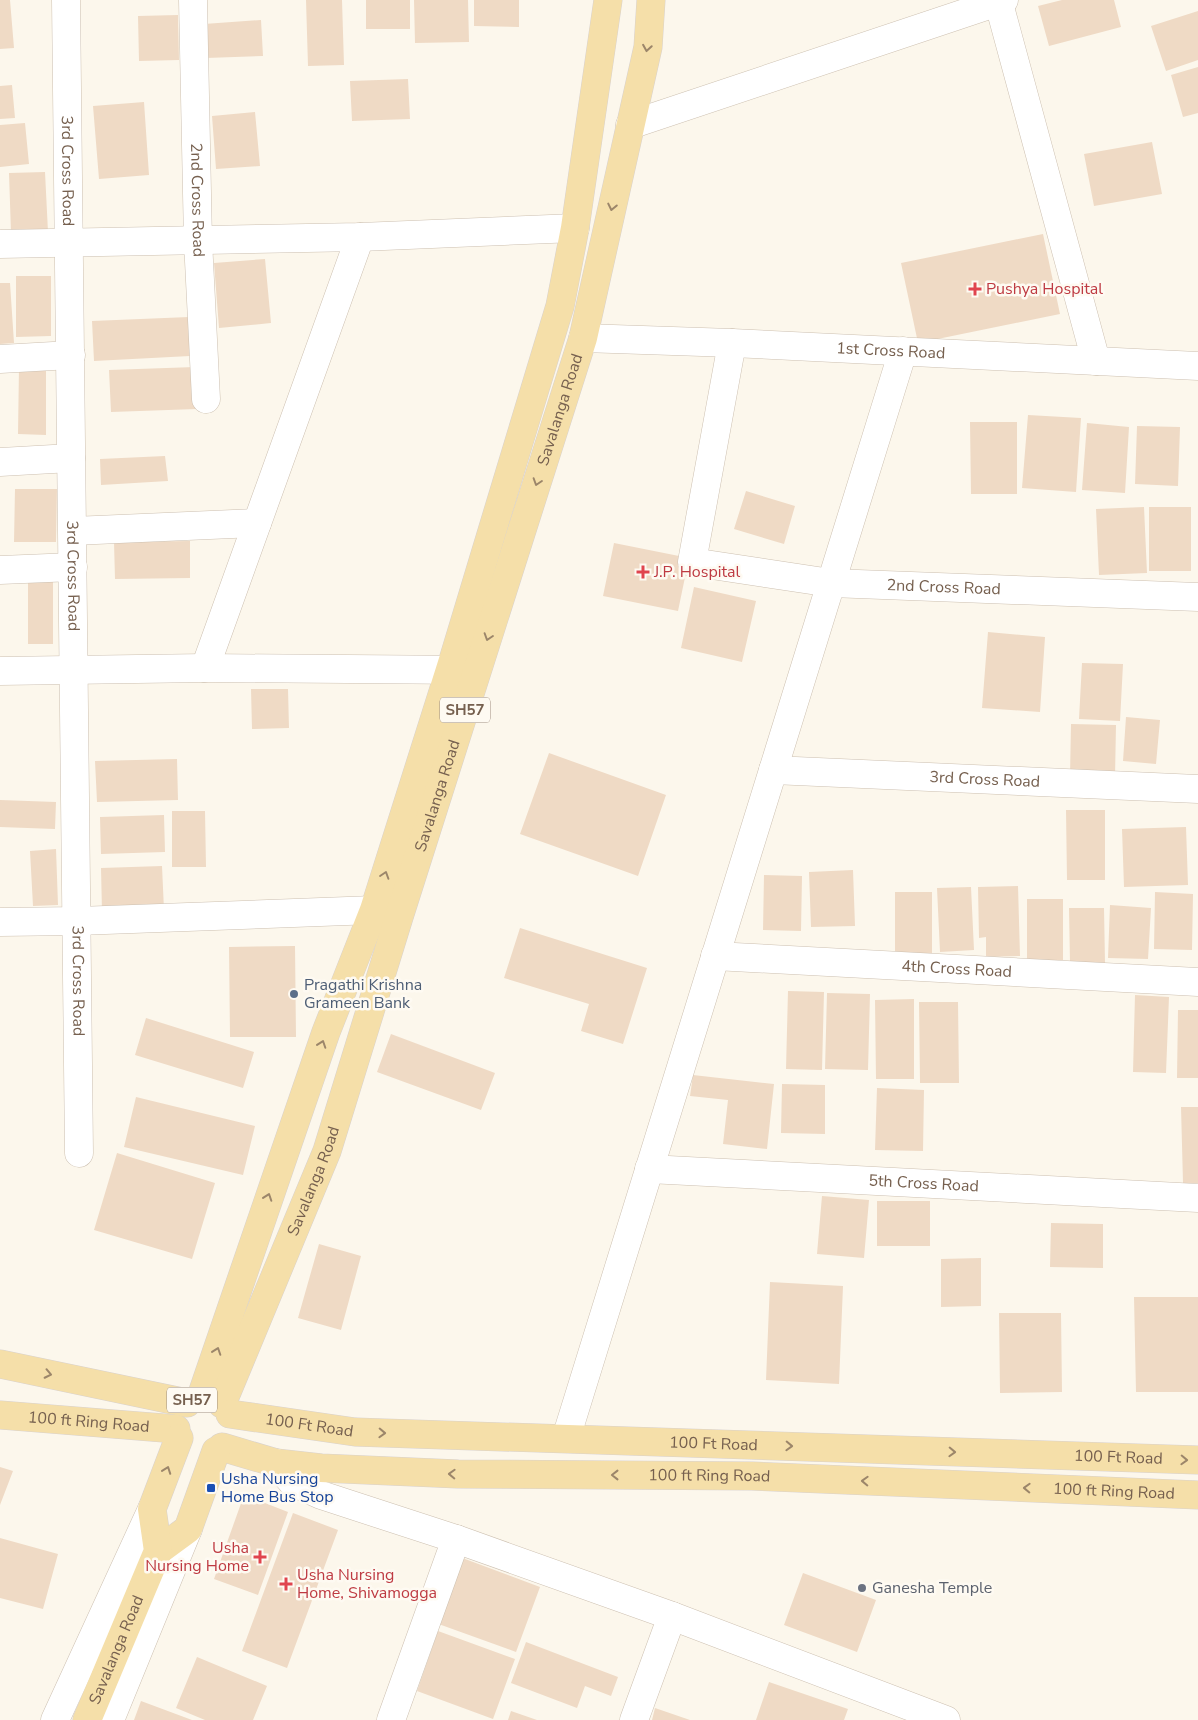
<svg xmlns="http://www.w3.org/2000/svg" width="1198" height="1720" font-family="'Nunito Sans',sans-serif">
	<rect width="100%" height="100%" fill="#fcf7ec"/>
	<path fill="#efdac5" d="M0 0H10L14 48 0 49Z
		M306 0H342L344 65 308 66Z
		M366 0H410V29H366Z
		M414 0H468L469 42 415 43Z
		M474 0H519V27L474 26Z
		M1062 0H1114L1121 27 1049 46 1038 6Z
		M1198 11V60L1166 71 1151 26Z
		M178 15 179 60 139 61 138 16Z
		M261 20 263 56 206 58 204 24Z
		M1198 67V113L1183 117 1171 75Z
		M408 79 410 119 352 121 350 81Z
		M12 85 15 118 0 119V86Z
		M144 102 149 175 99 179 93 106Z
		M255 112 260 166 216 169 212 116Z
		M25 123 29 164 0 167V125Z
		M1152 142 1162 194 1094 206 1084 154Z
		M45 172 48 232 11 233 9 173Z
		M1043 234 1060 314 918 343 901 263Z
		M265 259 271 323 219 328 214 263Z
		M16 276H51V336L16 337Z
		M0 283H10L14 343 0 344Z
		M189 317 190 356 94 361 92 321Z
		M19 367H46V435L18 434Z
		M195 367 197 409 111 412 109 370Z
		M1028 415 1081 418 1076 492 1022 488Z
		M970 422H1017V494H971Z
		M1087 423 1129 427 1125 493 1082 490Z
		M1137 426 1180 427 1178 486 1135 484Z
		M165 456 168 481 101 485 100 459Z
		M15 489H57L56 542H14Z
		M746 491 795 506 784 544 734 529Z
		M1144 507 1147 573 1099 575 1096 509Z
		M1149 507H1191V571H1149Z
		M190 541V578L115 579 114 542Z
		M614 543 689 558 678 611 603 596Z
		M28 578H53V644H28Z
		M694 587 756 601 742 662 681 648Z
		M988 632 1045 637 1040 712 982 708Z
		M1082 663 1123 664 1120 721 1079 719Z
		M251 689H288L289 728 252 729Z
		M1126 717 1160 720 1156 764 1123 761Z
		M1071 724 1116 725 1115 777 1070 776Z
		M549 753 666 795 638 876 520 834Z
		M177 759 178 800 97 802 95 761Z
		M0 800 56 802 55 829 0 827Z
		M1066 810H1105V880H1067Z
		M172 811H205L206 867H172Z
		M164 815 165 852 101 854 100 817Z
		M1186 827 1188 885 1124 887 1122 829Z
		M56 849 58 905 33 906 30 851Z
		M162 866 164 910 102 912 101 868Z
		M853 870 855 926 811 927 809 872Z
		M764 875 802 876 801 931 763 930Z
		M1018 886 1020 956 986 957V937L979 938 978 887Z
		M971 887 974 950 940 952 937 888Z
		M895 892H932V959H895Z
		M1155 892 1193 894 1192 950 1154 949Z
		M1027 899H1063V960H1027Z
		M1110 905 1151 908 1148 959 1108 958Z
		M1069 908H1104L1105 963H1070Z
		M520 928 647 968 623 1044 581 1031 589 1004 504 978Z
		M295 946 296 1037H230L229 947Z
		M788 991 824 992 822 1070 786 1069Z
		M827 993 870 994 868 1070 825 1069Z
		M1135 995 1169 997 1166 1073 1133 1072Z
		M914 999V1079H876L875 1000Z
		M919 1002H958L959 1083H920Z
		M1178 1010H1198V1078H1177Z
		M146 1018 254 1052 243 1088 135 1055Z
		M391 1034 495 1073 481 1110 377 1072Z
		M693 1075 774 1084 767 1149 723 1144 728 1100 690 1096Z
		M782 1084 825 1085V1134L781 1133Z
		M877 1088 924 1090 923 1151 875 1150Z
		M136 1097 255 1126 243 1175 124 1147Z
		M1181 1107H1198V1183H1183Z
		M117 1153 215 1183 192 1259 94 1230Z
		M822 1196 869 1200 864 1258 817 1254Z
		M877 1201H930V1246H877Z
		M1051 1223 1103 1224V1268L1050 1267Z
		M319 1244 361 1256 341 1330 298 1318Z
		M981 1258V1306L941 1307V1259Z
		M770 1282 843 1286 839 1384 766 1380Z
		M1134 1297H1198V1392H1136Z
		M999 1313H1061L1062 1392 1000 1393Z
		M0 1467 13 1471 0 1505Z
		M244 1495 288 1512 258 1595 214 1579Z
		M293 1513 338 1530 287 1668 242 1651Z
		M0 1538 58 1554 43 1609 0 1598Z
		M457 1556 540 1587 516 1652 433 1622Z
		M803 1573 876 1600 857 1652 784 1625Z
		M438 1631 515 1659 493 1719 417 1691Z
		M526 1642 618 1677 611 1696 585 1686 577 1708 511 1683Z
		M197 1657 267 1686 253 1720H205L176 1708Z
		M769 1682 848 1709 844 1720H756Z
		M141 1701 192 1720H134Z
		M655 1708 690 1720H652Z
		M511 1711 537 1720H508Z"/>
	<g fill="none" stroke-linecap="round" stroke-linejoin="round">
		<defs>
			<g id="street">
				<path id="s1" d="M66 0C68 384 78 768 79 1153"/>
				<path id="s2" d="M193 0 198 241 206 399"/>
				<path d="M998 0 1096 361"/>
				<path d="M630 125 1004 0"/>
				<path d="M0 244 360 237 575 228"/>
				<path id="s3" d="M583 338 732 343 1198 366"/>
				<path id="s4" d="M732 343 692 562 831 583 1198 597"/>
				<path d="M0 359 71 355"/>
				<path d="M0 462 71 458"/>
				<path d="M73 531 257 523"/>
				<path d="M0 570 73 567"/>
				<path d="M205 668 360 237"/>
				<path d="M0 671 205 668 473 670"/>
				<path id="s5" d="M773 770 1198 789"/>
				<path d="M0 922 78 921 374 910"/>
				<path id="s6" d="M715 956 1198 982"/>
				<path id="s7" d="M649 1169 1198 1198"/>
				<path d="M566 1438 903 351"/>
				<path d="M276 1463 292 1482 321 1495 456 1539 672 1616 946 1720"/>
				<path d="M55 1720 152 1509"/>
				<path d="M110 1720 188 1529"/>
				<path d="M391 1720 456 1539"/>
				<path d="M634 1720 672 1616"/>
			</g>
			<g id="primary">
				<path d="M0 1364 187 1403"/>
				<path d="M201 1397 326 1032 374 910 454 657 560 306 575 228 608 0"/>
				<path id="s8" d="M222 1404 327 1151 399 917 583 338 648 47 651 0"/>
				<path id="s9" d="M230 1414 355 1432 1198 1460"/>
				<path id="s10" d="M0 1415 176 1429"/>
				<path id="s11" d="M222 1447 276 1463 321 1468 458 1474 752 1476 1198 1495"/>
				<path d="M158 1551 188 1529 216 1451"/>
				<path id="s12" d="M87 1720 158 1551 152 1509 179 1438"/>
			</g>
		</defs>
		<use href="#street" stroke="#cdc0b1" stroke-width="29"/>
		<use href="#primary" stroke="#d9d2ce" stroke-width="29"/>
		<use href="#street" stroke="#fff" stroke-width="28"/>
		<use href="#primary" stroke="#f5dfa9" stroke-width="28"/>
	</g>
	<defs><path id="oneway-chevron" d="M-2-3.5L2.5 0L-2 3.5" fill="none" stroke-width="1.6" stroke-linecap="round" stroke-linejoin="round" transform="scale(1.25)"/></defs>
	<g stroke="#9c866a">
		<use href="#oneway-chevron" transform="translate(647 48) rotate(99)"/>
		<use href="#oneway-chevron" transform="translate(612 207) rotate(102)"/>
		<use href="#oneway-chevron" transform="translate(537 482) rotate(108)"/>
		<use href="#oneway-chevron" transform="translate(488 637) rotate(108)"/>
		<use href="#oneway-chevron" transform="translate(385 875) rotate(-72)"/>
		<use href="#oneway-chevron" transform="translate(322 1044) rotate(-71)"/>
		<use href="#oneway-chevron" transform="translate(268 1197) rotate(-71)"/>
		<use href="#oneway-chevron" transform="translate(217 1351) rotate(-71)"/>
		<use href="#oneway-chevron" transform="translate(48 1374) rotate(12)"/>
		<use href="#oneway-chevron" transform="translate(382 1433) rotate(2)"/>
		<use href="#oneway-chevron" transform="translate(789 1446) rotate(2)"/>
		<use href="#oneway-chevron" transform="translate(952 1452) rotate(2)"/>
		<use href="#oneway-chevron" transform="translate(1184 1460) rotate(2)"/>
		<use href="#oneway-chevron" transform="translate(167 1470) rotate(-70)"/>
		<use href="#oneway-chevron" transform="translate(452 1474) rotate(-178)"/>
		<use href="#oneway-chevron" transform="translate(615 1475) rotate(-180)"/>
		<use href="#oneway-chevron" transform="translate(865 1481) rotate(-178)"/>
		<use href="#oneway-chevron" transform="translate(1027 1488) rotate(-178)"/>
	</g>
	<g fill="#e0444e" stroke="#fefaf2" stroke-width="2">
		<path d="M972.5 281.5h5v5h5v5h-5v5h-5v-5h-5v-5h5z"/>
		<path d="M640.5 564.5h5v5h5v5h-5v5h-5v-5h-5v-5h5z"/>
		<path d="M257.5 1549.5h5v5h5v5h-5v5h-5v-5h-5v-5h5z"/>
		<path d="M283.5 1576.5h5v5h5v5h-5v5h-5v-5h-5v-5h5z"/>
	</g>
	<circle fill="#5c6f8a" stroke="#fefaf2" stroke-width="2" cx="294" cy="994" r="5"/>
	<rect fill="#1a4fb4" stroke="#fefaf2" stroke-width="2" x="206" y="1483" width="10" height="10" rx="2.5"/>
	<circle fill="#6b7280" stroke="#fefaf2" stroke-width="2" cx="862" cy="1588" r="5"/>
	<g text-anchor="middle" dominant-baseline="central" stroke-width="5" stroke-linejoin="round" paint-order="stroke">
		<g fill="#fefaf2" stroke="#9f8e80" stroke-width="1">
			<rect x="440" y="697.5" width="50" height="25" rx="4"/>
			<rect x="167" y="1387.5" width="50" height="25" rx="4"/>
		</g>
		<g font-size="15" font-weight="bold" fill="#76604f">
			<text x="465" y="710">SH57</text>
			<text x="192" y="1400">SH57</text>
		</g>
		<g font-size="16" fill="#76604f" stroke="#fefaf2">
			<text stroke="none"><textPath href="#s1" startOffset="171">3rd Cross Road</textPath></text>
			<text stroke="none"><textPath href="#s2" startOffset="200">2nd Cross Road</textPath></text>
			<text stroke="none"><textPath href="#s3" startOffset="308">1st Cross Road</textPath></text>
			<text stroke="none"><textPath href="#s8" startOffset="1051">Savalanga Road</textPath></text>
			<text stroke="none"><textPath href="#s1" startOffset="576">3rd Cross Road</textPath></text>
			<text stroke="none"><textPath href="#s4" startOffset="476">2nd Cross Road</textPath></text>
			<text stroke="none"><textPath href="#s5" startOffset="212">3rd Cross Road</textPath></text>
			<text stroke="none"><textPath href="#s8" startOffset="646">Savalanga Road</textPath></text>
			<text stroke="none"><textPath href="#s6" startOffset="242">4th Cross Road</textPath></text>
			<text stroke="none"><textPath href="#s1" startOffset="981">3rd Cross Road</textPath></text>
			<text stroke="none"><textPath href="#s8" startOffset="241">Savalanga Road</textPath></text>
			<text stroke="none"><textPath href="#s7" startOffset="275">5th Cross Road</textPath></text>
			<text stroke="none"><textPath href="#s10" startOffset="89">100 ft Ring Road</textPath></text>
			<text stroke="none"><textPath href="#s9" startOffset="80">100 Ft Road</textPath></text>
			<text stroke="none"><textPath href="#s9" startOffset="485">100 Ft Road</textPath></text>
			<text stroke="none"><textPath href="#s9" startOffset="890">100 Ft Road</textPath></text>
			<text stroke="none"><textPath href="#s11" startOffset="490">100 ft Ring Road</textPath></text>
			<text stroke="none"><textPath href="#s11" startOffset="895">100 ft Ring Road</textPath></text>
			<text stroke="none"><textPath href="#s12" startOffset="76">Savalanga Road</textPath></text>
		</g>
		<g font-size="16" fill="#be3a42" stroke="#fefaf2" text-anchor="start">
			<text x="986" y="289">Pushya Hospital</text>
			<text x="654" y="572">J.P. Hospital</text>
			<text x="249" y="1548" text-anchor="end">Usha<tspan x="249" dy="18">Nursing Home</tspan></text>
			<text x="297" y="1575">Usha Nursing<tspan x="297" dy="18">Home, Shivamogga</tspan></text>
		</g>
		<g font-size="16" fill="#4e5e75" stroke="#fefaf2" text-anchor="start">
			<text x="304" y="985">Pragathi Krishna<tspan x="304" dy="18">Grameen Bank</tspan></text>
		</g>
		<g font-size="16" fill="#164399" stroke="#fefaf2" text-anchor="start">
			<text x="221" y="1479">Usha Nursing<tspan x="221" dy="18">Home Bus Stop</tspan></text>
		</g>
		<g font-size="16" fill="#5b616d" stroke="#fefaf2" text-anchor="start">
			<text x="872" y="1588">Ganesha Temple</text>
		</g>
	</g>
</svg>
